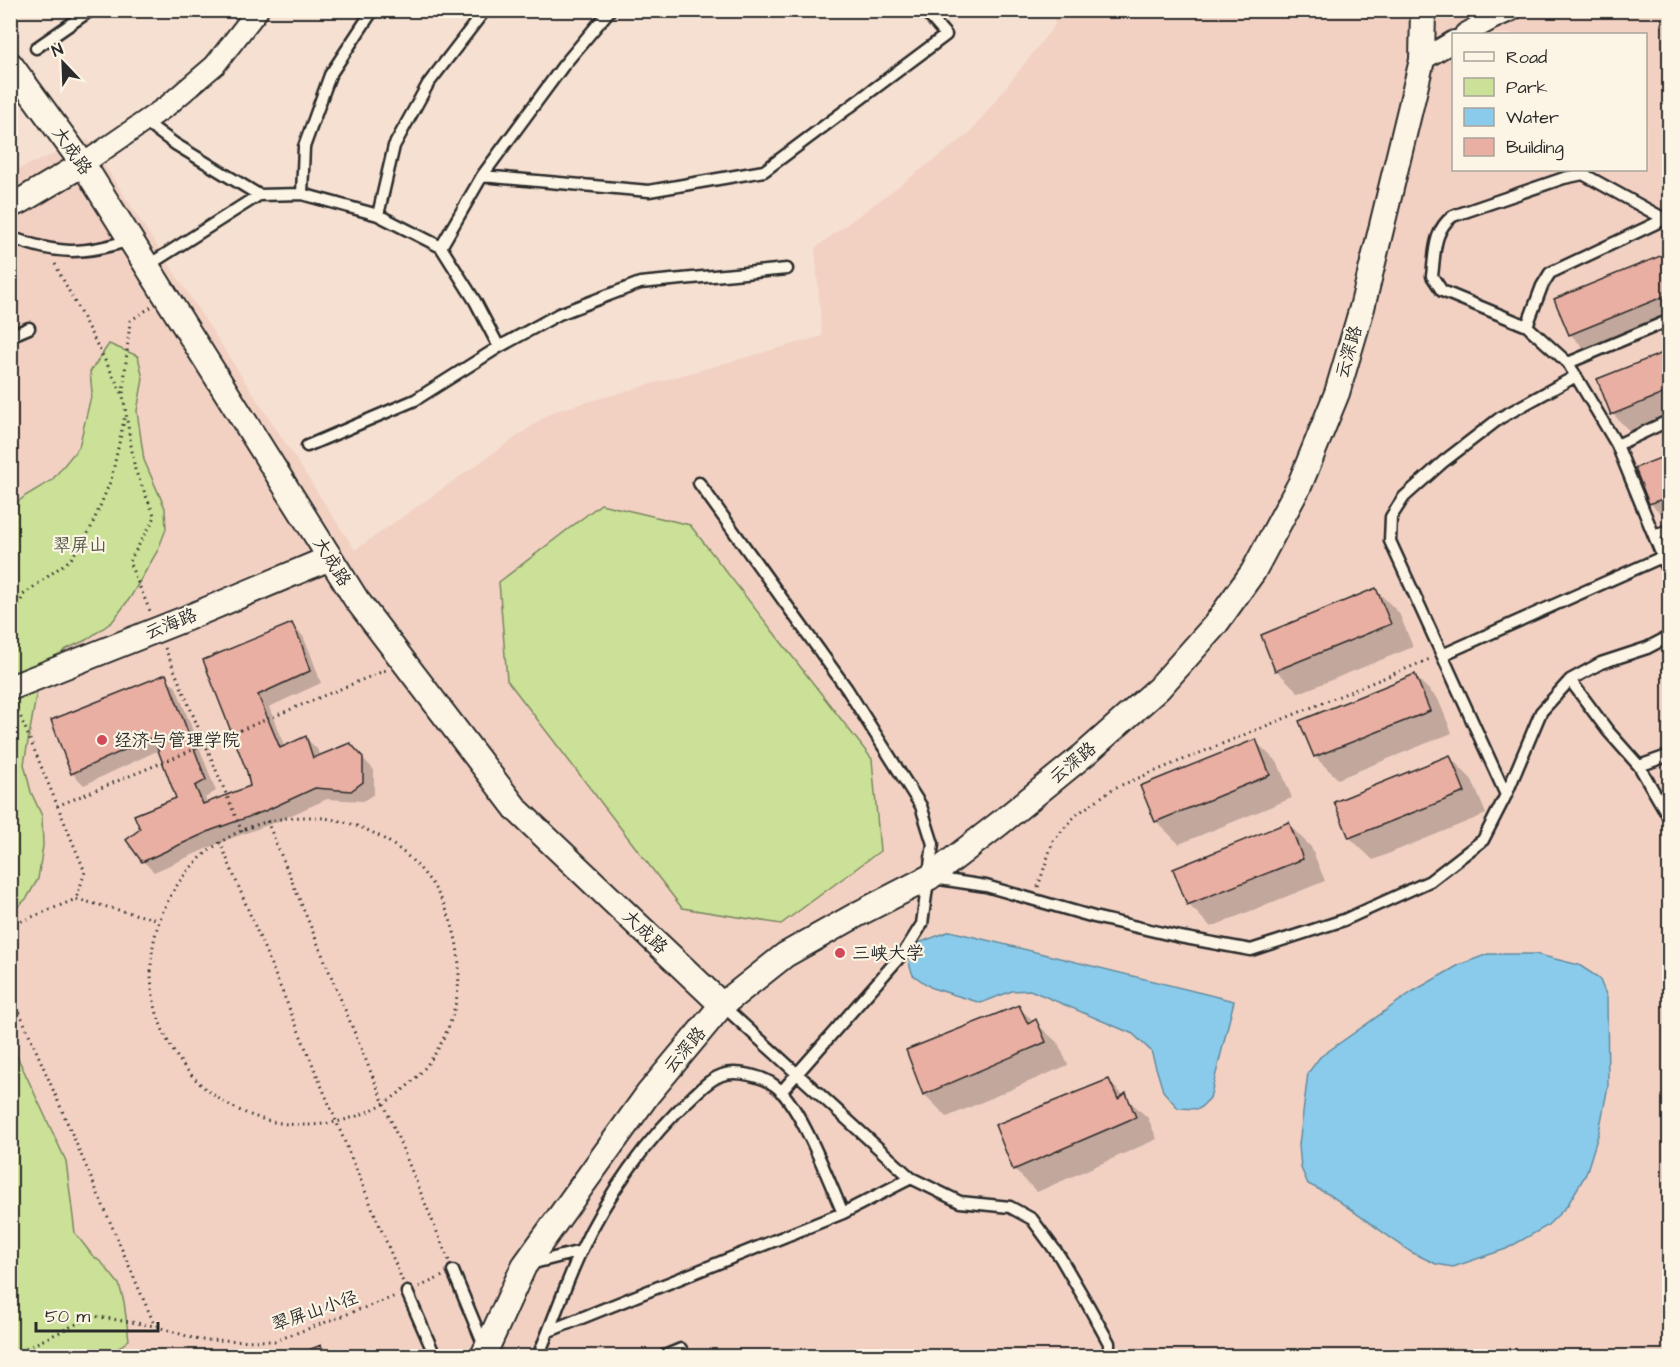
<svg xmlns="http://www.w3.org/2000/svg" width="1680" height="1367" font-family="'Architects Daughter','LXGW WenKai TC',sans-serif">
	<rect width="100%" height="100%" fill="#f6e0d1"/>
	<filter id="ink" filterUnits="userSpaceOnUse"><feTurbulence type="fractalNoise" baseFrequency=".0167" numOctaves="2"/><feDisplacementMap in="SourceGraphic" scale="12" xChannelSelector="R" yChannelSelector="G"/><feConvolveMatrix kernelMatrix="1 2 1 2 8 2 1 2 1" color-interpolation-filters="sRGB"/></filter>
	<g filter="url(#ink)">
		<path fill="#f2d1c3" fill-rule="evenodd" d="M1052 11H1669V1356H11V172L88 140 355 550 552 412 822 336 815 248 969 134 1055 25ZM1454 34H1646V170H1454Z"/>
		<path fill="#cae197" stroke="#7a8661" stroke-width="1.5" d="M109 344 138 356 143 379 137 411 144 460 165 508 166 529 158 550 130 598 112 622 86 640 64 650 37 691 24 764 31 792 42 816 43 846 38 879 27 898 11 913V508L25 496 52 480 79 447 92 392 90 372Z
			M601 504 690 525 872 759 880 851 781 924 682 908 507 680 499 582Z
			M10 1041 66 1161 75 1233 92 1255 102 1263 119 1284 124 1302 129 1340 108 1356H11Z"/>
		<path fill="#8acbeb" stroke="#648b9e" stroke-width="1.5" d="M950 931 1234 1001 1210 1098 1199 1109 1178 1108 1163 1091 1151 1051 1133 1034 1030 990 1012 991 981 1003 932 988 913 975 910 967 908 947Z
			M1488 954H1535L1579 965 1599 978 1607 997 1608 1086 1599 1132 1586 1174 1567 1206 1547 1226 1506 1249 1453 1267 1436 1264 1411 1252 1330 1195 1308 1184 1301 1168 1299 1145 1308 1073 1320 1057 1412 992 1459 965Z"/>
		<path fill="#0003" d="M1669 253 1670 326 1593 357 1570 334Z
			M1670 351V423L1635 437 1613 414Z
			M1670 456V522L1651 504 1637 469Z
			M1376 590 1399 613 1413 647 1299 693 1277 671 1263 636Z
			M291 625 303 636 311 655 321 683 269 707 285 748 306 738 317 749 320 757 361 756 374 770V794L363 801 327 799 276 822 224 841 154 872 143 861 177 799 159 750 84 785 72 773 165 676 176 687 216 791 205 798 208 804 251 787 249 772 205 661Z
			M1415 676 1438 699 1452 733 1338 779 1315 757 1301 722Z
			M1255 741 1278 763 1292 798 1179 844 1156 821Z
			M1450 757 1472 780 1486 814 1373 860 1350 838 1336 803Z
			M1288 824 1311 847 1325 881 1211 927 1189 905 1175 870Z
			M1018 1007 1058 1043 1068 1065 947 1117 924 1094Z
			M1108 1081 1148 1118 1157 1139 1037 1192 1014 1169Z
			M321 1347 330 1356H298Z"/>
		<path fill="#e9afa2" stroke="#2b2b2b" stroke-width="1.5" d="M1670 252V294L1569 335 1554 299Z
			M1670 350V391L1611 415 1597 379Z
			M1670 454V496L1649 504 1635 468Z
			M1376 588 1391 624 1275 671 1261 635Z
			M292 623 301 642 310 671 258 695 280 748 306 736 313 758 350 743 363 757V782L351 791 315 788 265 811 212 830 142 862 126 840 140 829 134 815 176 798 153 737 71 774 51 720 166 674 206 780 195 786 203 804 250 786 247 772 203 660Z
			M1415 674 1430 711 1314 757 1299 721Z
			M1256 739 1270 775 1155 822 1140 786Z
			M1450 755 1465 792 1349 838 1334 802Z
			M1289 822 1303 859 1187 905 1173 869Z
			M1019 1005 1028 1024 1036 1019 1046 1042 923 1095 906 1050Z
			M1109 1079 1118 1099 1126 1093 1136 1117 1013 1170 995 1125Z
			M321 1345 326 1356H294Z"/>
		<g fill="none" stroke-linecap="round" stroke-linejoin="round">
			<defs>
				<path id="service" d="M36 48 91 10
					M144 121 175 144 259 195 302 194 378 215 441 247 475 301 499 347
					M482 176 649 191 764 171 946 35 924 10
					M302 194 304 147 330 75 373 10
					M378 215 394 146 428 84 485 10
					M1670 222 1583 174 1564 178 1453 216C1433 230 1435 254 1432 276L1442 291 1527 326 1568 363 1617 445 1670 575
					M10 237C57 255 83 255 130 240
					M441 247 482 176 563 66 610 10
					M147 266 259 195
					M1527 326 1542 286 1550 273 1665 219
					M10 336 29 328
					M1568 363 1670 320
					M1617 445 1670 420
					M307 446 415 400 499 347 559 314 640 283 787 269
					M699 483 847 689 921 806 933 844 922 924 905 951 781 1092
					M1654 536 1670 529
					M1442 655 1662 557
					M1570 680 1608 731 1639 766 1670 819
					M1639 766 1670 755
					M1506 795 1390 541 1391 517 1404 497 1443 462 1500 418 1576 376
					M933 878 986 886 1094 917 1180 937 1251 950 1344 920 1430 881 1483 840 1506 795 1541 712 1570 680 1601 663 1647 648 1670 636
					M722 1005 911 1178 960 1202 1010 1207 1032 1219 1060 1257 1088 1305 1109 1343V1356
					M530 1264 581 1251
					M453 1271 485 1348
					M407 1292 435 1356
					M549 1331 843 1213 911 1178
					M538 1356C553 1322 565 1285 581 1251 606 1196 648 1137 693 1096 702 1088 710 1079 722 1075 736 1070 762 1076 774 1085 800 1103 829 1182 843 1213
					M664 1356 681 1349"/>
				<path id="minor" d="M1465 34 1492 19 1512 10
					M1422 60 1454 41
					M83 164 167 106 215 65 258 10"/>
				<path id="tertiary" d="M10 64 83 164 356 599 517 810 722 1005
					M10 205 21 201 83 164
					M10 688 187 618 330 558
					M483 1356 524 1266 648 1094 722 1005 785 955 858 914 930 877 1000 823 1085 754 1159 688 1215 625 1253 572 1300 484 1337 393 1362 308 1422 60 1423 10"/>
			</defs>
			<use href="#service" stroke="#2b2b2b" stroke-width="15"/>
			<use href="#minor" stroke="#2b2b2b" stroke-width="24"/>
			<use href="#tertiary" stroke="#2b2b2b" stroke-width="28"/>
			<path stroke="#2b2b2b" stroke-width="3" stroke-dasharray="1.5 4.5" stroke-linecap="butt" d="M55 264 123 395 135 470 155 517 129 562 150 611
				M123 393 130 321 151 307
				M10 628 23 595 71 559 90 530 111 480 125 416
				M165 648 242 832
				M16 706 85 872 76 899
				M57 806 386 670
				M151 971a154 154 0 1 1 308 0a154 154 0 1 1-308 0Z
				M267 821 449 1261
				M220 842 403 1282
				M1038 887 1053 841 1076 815 1114 788 1430 659
				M10 926 76 899 158 920
				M10 990 155 1326
				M419 1287 443 1276
				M10 1356 93 1316 155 1326 199 1340 275 1341 396 1296"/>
			<use href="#service" stroke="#fcf5e5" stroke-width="10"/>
			<use href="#minor" stroke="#fcf5e5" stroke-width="20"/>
			<use href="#tertiary" stroke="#fcf5e5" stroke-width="24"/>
		</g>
	</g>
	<g fill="#d1495b" stroke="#fcf5e5" stroke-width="2">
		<circle cx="102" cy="740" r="6"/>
		<circle cx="840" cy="953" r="6"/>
	</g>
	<g text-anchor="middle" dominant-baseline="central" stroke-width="4.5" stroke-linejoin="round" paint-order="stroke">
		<g font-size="18" fill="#2b2b2b" stroke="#fcf5e5">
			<text transform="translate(72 151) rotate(55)">大成路</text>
			<text transform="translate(1349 352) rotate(-74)">云深路</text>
			<text transform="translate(332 562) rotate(58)">大成路</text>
			<text transform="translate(171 624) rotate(-22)">云海路</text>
			<text transform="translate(1073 763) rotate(-40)">云深路</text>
			<text transform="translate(645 932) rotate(44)">大成路</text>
			<text transform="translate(685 1050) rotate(-50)">云深路</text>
			<text transform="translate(315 1311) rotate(-19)">翠屏山小径</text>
		</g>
		<g font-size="18" fill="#535846" stroke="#fcf5e5">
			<text x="80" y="545">翠屏山</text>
		</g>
		<g font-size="18" fill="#2b2b2b" stroke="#fcf5e5" text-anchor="start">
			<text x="114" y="740">经济与管理学院</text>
			<text x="852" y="953">三峡大学</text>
		</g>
	</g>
	<rect width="1680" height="1367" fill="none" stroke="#fcf5e5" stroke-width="36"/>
	<rect x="18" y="18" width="1644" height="1331" fill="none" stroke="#2b2b2b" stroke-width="2" filter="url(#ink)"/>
	<rect x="1452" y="33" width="195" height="138" fill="#fcf5e5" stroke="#a8a49b" stroke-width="1.5"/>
	<rect x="1464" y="52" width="30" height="9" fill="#fcf5e5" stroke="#a8a49b" stroke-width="1.5"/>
	<text x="1506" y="63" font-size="18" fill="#2b2b2b">Road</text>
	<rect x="1464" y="78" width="30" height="18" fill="#cae197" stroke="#a8a49b" stroke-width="1.5"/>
	<text x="1506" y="93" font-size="18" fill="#2b2b2b">Park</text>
	<rect x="1464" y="108" width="30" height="18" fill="#8acbeb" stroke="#a8a49b" stroke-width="1.5"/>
	<text x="1506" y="123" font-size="18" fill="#2b2b2b">Water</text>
	<rect x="1464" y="138" width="30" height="18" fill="#e9afa2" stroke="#a8a49b" stroke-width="1.5"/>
	<text x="1506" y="153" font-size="18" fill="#2b2b2b">Building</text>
	<g transform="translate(63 63) rotate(337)" stroke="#fcf5e5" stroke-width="4.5" paint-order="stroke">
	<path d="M0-4.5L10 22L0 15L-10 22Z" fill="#2b2b2b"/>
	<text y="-9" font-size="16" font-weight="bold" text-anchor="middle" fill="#2b2b2b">N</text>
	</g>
	<path d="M36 1322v9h122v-9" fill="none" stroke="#2b2b2b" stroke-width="3"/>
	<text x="45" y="1322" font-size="18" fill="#2b2b2b" stroke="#fcf5e5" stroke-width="4.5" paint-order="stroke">50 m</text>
</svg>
